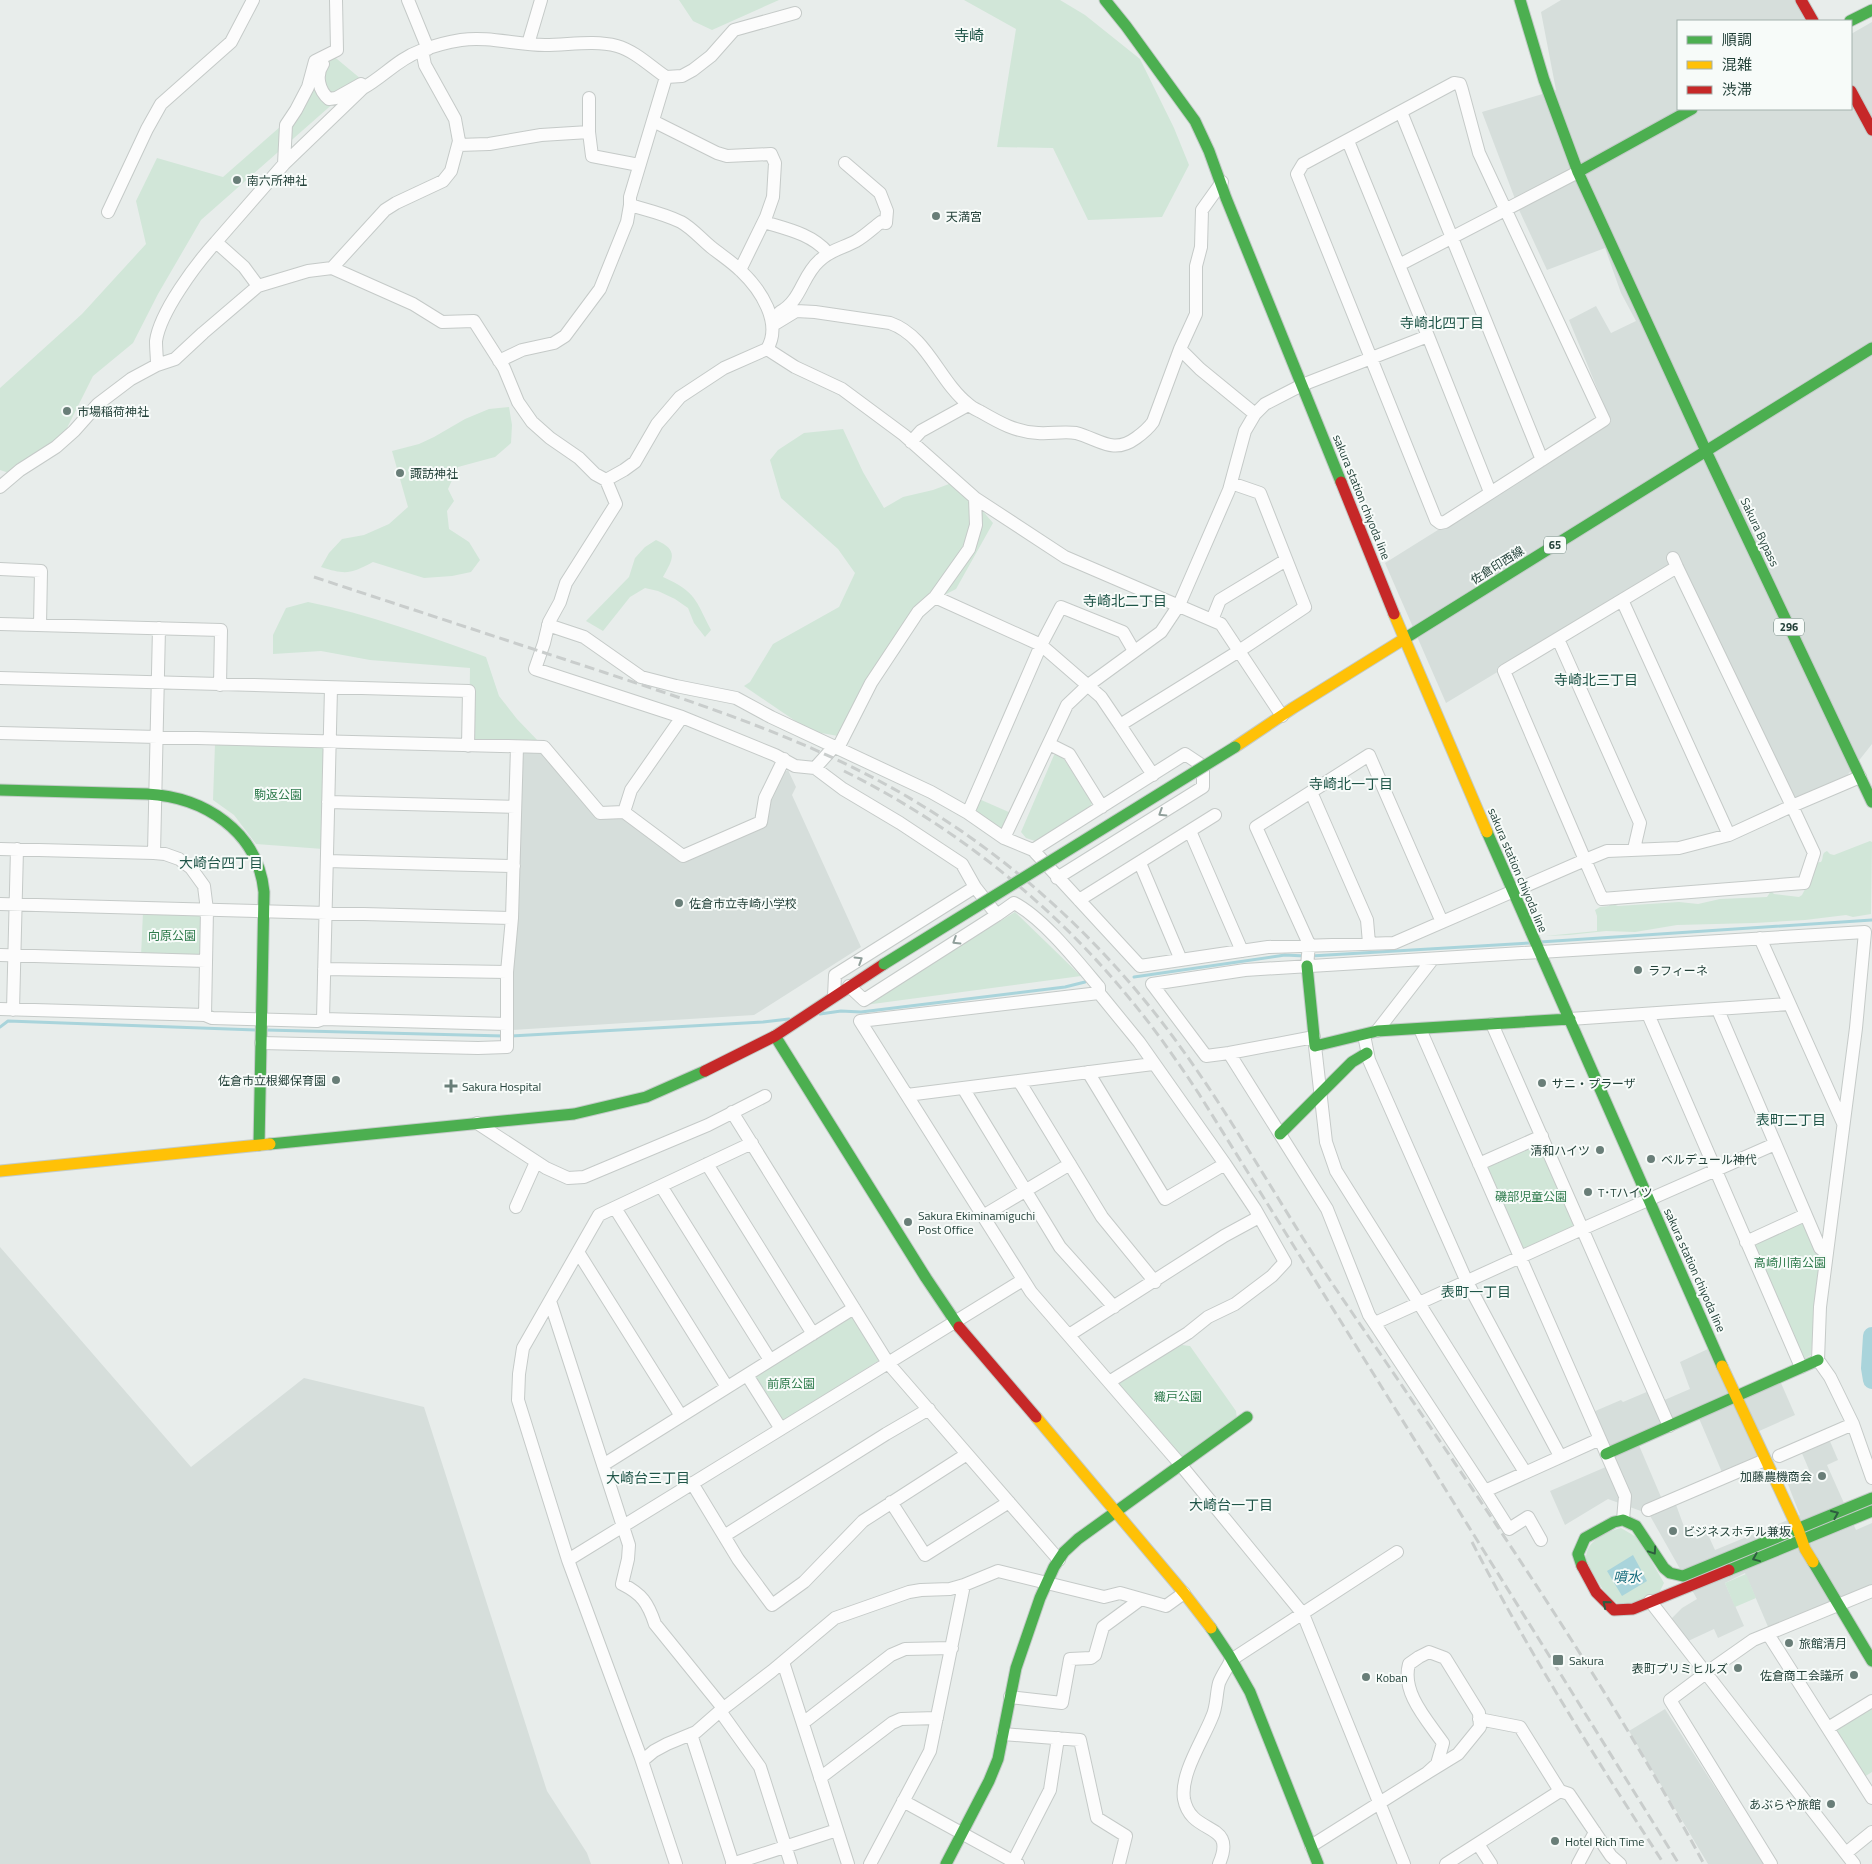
<svg xmlns="http://www.w3.org/2000/svg" width="1872" height="1864" font-family="'Titillium Web','Noto Sans JP',sans-serif">
	<rect width="100%" height="100%" fill="#e8edeb"/>
	<path fill="#d6dedb" d="M1561 0H1798L1810 21H1678V109H1851V34L1872 22V744L1842 782 1793 804 1680 562 1446 703 1385 563 1611 422 1569 320 1596 306 1611 333 1636 321 1621 293 1605 248 1547 270 1520 212 1482 112 1556 90 1541 12Z
		M527 750H538L600 819 623 815 671 853 747 833 766 803 781 774 788 770 796 787 792 795 861 947 754 1015 512 1030 521 753Z
		M0 1247 191 1467 304 1378 424 1407 547 1791 587 1853 591 1864H0Z
		M1708 1349 1733 1404 1781 1383 1795 1415 1748 1436 1759 1461 1724 1477 1695 1409 1635 1436 1661 1497 1675 1502 1686 1532 1704 1526 1715 1550 1800 1515 1787 1482 1810 1472 1801 1451 1829 1439 1838 1460 1827 1465 1856 1530 1872 1523V1586L1769 1629 1745 1573 1725 1583 1744 1626 1718 1638 1714 1629 1686 1642 1670 1620 1682 1608 1697 1599 1649 1514 1608 1499 1565 1525 1550 1491 1615 1463 1593 1412 1621 1400 1623 1402 1649 1391 1655 1404 1690 1389 1680 1362Z
		M1665 1709 1764 1864H1708L1629 1731Z"/>
	<path fill="#d1e6d8" d="M679 0H779L712 30 693 21Z
		M964 0H1060L1085 15 1140 59 1174 128 1189 165 1162 217 1088 220 1053 148 997 147 1016 29Z
		M331 54 361 79 201 220 158 294 133 343 93 376 64 434 9 473 0 470V388L82 314 146 244 136 201 157 158 223 177 297 112Z
		M509 407 512 425 511 443 495 457 458 467 448 489 454 501 447 511 449 529 469 542 480 560 471 572 452 576 424 578 373 562C350 574 346 575 321 567L329 553 342 539 364 535 389 524 408 507 392 451 419 444 434 437 465 419 489 409Z
		M843 429 863 472 884 508 903 497 933 490 957 481 993 523 956 589 915 610 900 652 869 687 838 736 810 731 744 686 750 682 773 644 839 607 855 573 838 549 781 498 770 460 778 450 804 433Z
		M656 540C679 550 673 559 663 577 696 592 695 599 711 630L705 637 694 623 688 608 675 599 658 591 645 588 630 597 603 631 586 621 629 577 635 558 645 547Z
		M308 602C369 614 428 636 486 657L499 696 517 719 541 744 469 742 470 668 370 660 321 651 273 654V635L286 608Z
		M215 744 322 747 327 752 323 849 256 844 234 815 213 800Z
		M1056 754 1064 759 1092 803 1090 808 1038 842 1026 838 1021 832 1054 755Z
		M979 799 1011 813 1004 829 1000 830 974 813Z
		M1870 841 1872 842 1871 914 1853 917 1846 915 1805 920 1754 923 1677 925 1635 932 1606 931 1569 935 1545 936 1597 931V916L1595 910 1600 907 1609 906 1611 901 1613 904 1618 906 1679 902 1698 904 1720 899 1767 897 1771 891 1774 894 1799 897 1802 895 1814 872 1813 863 1821 862C1824 858 1821 853 1827 851L1830 854 1834 855Z
		M143 912 197 914 202 918 200 954 196 958 141 956Z
		M1015 912 1081 976 865 1005Z
		M1539 1143 1575 1224 1574 1229 1528 1250 1522 1247 1487 1167Z
		M1802 1222 1819 1260 1811 1355 1804 1359 1753 1242Z
		M850 1316 854 1318 878 1357V1361L784 1420H779L754 1380 758 1371Z
		M1182 1345 1190 1346 1236 1411 1237 1419 1183 1457 1177 1456 1118 1386 1122 1378Z
		M1621 1528 1638 1538 1664 1583 1660 1591C1650 1595 1635 1605 1624 1604 1612 1604 1605 1593 1599 1583 1594 1576 1587 1568 1586 1559 1586 1540 1606 1532 1621 1528Z
		M1746 1574 1756 1598 1735 1607 1725 1583Z
		M1872 1704V1772L1864 1777 1835 1733 1836 1726Z"/>
	<path fill="#a9d4db" d="M1633 1555 1647 1581 1622 1596 1607 1571Z"/>
	<g fill="none" stroke-linecap="round" stroke-linejoin="round">
		<path stroke="#a9d4db" stroke-width="3" d="M1540 942 1872 920
			M1311 956 1529 943
			M1134 977 1285 955 1305 956
			M820 1014 841 1011 861 1012 1065 987 1085 982
			M0 1027 8 1021 257 1030
			M266 1030 504 1036
			M511 1036 763 1022 789 1019"/>
		<path stroke="#a9d4db" stroke-width="18" d="M1872 1336 1870 1368 1872 1380"/>
		<defs>
			<path id="street" d="M408 0 428 49
				M528 44 541 0
				M323 64C315 75 319 91 329 99L336 98 361 84
				M1454 83 1460 84 1462 90 1479 153 1604 420 1445 522 1440 523 1436 520 1297 174 1303 164Z
				M589 98V132L592 156 639 165
				M1401 112 1542 460
				M653 121 717 153 727 156 771 154 775 163 773 197 766 217 740 270
				M1348 141 1428 336 1490 492
				M458 145 489 144 541 135 589 132
				M284 164 286 125 296 110 308 87 315 61 337 50 336 0
				M630 205V197L666 77 682 76 693 70 711 56 734 30 795 13
				M108 212 147 129 161 104 231 42 253 0
				M764 222C787 229 812 234 828 253
				M1399 265 1578 172
				M332 268 385 210 396 203 443 181 451 171 459 141 455 119 425 65 422 50
				M258 286 244 267 216 242 284 164 363 88C383 77 398 59 420 51 433 46 448 42 461 40 489 36 517 45 545 45 569 45 594 40 617 46 635 51 651 67 666 77
				M780 312C801 301 802 276 819 261 830 250 843 248 856 241 865 236 873 228 881 222L886 223 887 211 880 193 845 163
				M773 325 796 311 815 312 890 323C927 336 939 381 968 404 972 408 977 410 981 412 1000 423 1016 432 1038 433 1050 434 1064 431 1076 433 1099 439 1113 455 1136 438 1143 433 1148 429 1153 422L1180 349 1196 314V266L1201 247 1202 210 1222 182
				M767 349 795 367 842 389 904 435 975 498 1065 557 1221 624 1282 716
				M1180 349 1200 369 1255 414
				M499 361 522 350 554 343 565 336 600 289 627 222 630 205C647 210 665 214 681 222 692 228 701 239 711 247 721 255 732 262 741 271 760 289 783 323 767 349L724 368 680 397 657 424 635 462 624 470 606 480
				M157 365C157 357 156 349 156 341 160 312 196 264 216 242
				M911 442 921 431 968 405
				M0 487 20 470 56 447 74 431 98 404 131 379 157 365 175 359 203 333 258 286 308 271 332 268 413 304 442 322 474 321 504 368 518 402 532 422 550 438 579 458 595 474 606 480 616 504 566 583 560 602 549 622 544 643 535 669 682 717 775 755 795 766 815 768 843 789 900 823 962 864 975 887 997 915 1014 903C1043 918 1077 961 1099 987V993
				M1673 558 1677 567 1792 806 1729 835 1679 848 1607 851 1585 860 1504 671 1677 567
				M0 569 41 571 40 625
				M935 597 1041 645 1101 697 1120 725
				M1622 600 1729 835
				M1212 620 1220 600 1286 560
				M0 624 221 630 220 685
				M548 625 584 637 641 677 676 686 736 698 771 717 931 792 968 813 1004 838 1033 850 1140 966 1268 947 1394 943 1585 860 1602 899 1804 883 1814 853 1792 806 1860 777
				M1558 639 1640 823 1634 849
				M0 678 469 691 468 746
				M331 688 323 1019 507 1024
				M682 717 631 790 624 812 683 856 761 822 765 798 784 759
				M0 733 544 747 600 813 624 812
				M1049 744 1069 754 1102 807
				M815 768 832 749 840 744 871 683 918 612 935 597 969 549 976 525 975 498
				M1153 775 1120 725 1239 651 1305 607 1260 493 1231 483
				M1311 792 1367 920 1369 943
				M328 802 515 807
				M968 813 1041 645 1061 607 1123 632 1134 651
				M1190 831 1242 951
				M1004 838 1067 705 1087 686 1161 632 1179 605 1229 490 1245 431 1255 414 1265 404 1302 385 1428 336
				M0 849 154 853 159 628
				M1033 850 1185 754 1203 766V787L1057 878
				M327 861 514 866
				M1140 863 1181 960
				M1079 900 1215 815
				M0 904 512 918
				M1760 938 1843 1123
				M0 955 206 961
				M1307 966 1309 944 1256 827 1369 755 1442 922
				M324 969 507 972
				M849 986 864 1000 997 915
				M834 996 835 975 975 887
				M0 1009 205 1015 207 910 204 886 191 868 179 859 165 854 154 853
				M13 1010 17 849
				M1718 1010 1820 1248 1826 1253
				M1648 1014 1801 1367
				M205 1015 212 1018 317 1021 323 1019
				M1570 1019 1789 1004
				M1492 1024 1669 1426
				M1420 1029 1625 1496 1623 1520
				M1377 1031 1432 960
				M1364 1035 1369 1060 1467 1282 1560 1456
				M1314 1037 1229 1053 1206 1056 1152 984 1245 970 1865 932 1856 1028 1820 1307 1818 1360 1830 1377 1853 1424 1872 1478
				M261 1043 478 1048 507 1047V972L512 918 517 747
				M1315 1046 1326 1142 1336 1171 1525 1472
				M1229 1053 1327 1209 1369 1315 1485 1491 1600 1439
				M1088 1072 1165 1199 1225 1164
				M1019 1081 1102 1217 1155 1282
				M963 1088 1060 1247 1114 1307
				M907 1095 1153 1064
				M732 1112 888 1363 1059 1560
				M477 1123 546 1168 568 1178 584 1177 708 1125 765 1096
				M707 1164 813 1334
				M1479 1164 1542 1136
				M661 1186 770 1360
				M516 1207 536 1162
				M615 1208 727 1387
				M983 1216 1070 1164
				M1746 1242 1805 1215
				M578 1252 681 1416
				M550 1301 629 1545 628 1559 622 1584C642 1594 648 1603 655 1624L723 1708
				M1375 1323 1582 1229 1775 1144
				M1069 1335 1224 1236 1259 1217
				M747 1375 781 1429
				M1109 1382 1188 1333 1208 1317 1235 1304 1272 1276 1285 1262 1255 1209 1225 1164 1139 1042 1099 993 860 1021 1031 1292 1180 1464 1303 1614 1404 1864
				M1779 1456 1853 1424
				M603 1465 854 1308
				M692 1483 738 1559 772 1605 804 1582 863 1521 967 1454
				M1485 1491 1509 1529 1528 1517 1541 1540
				M891 1502 925 1555 1009 1502
				M1648 1510 1765 1460
				M724 1536 886 1434 929 1409
				M568 1560 1023 1280
				M1650 1601 1854 1864
				M1768 1634 1872 1798
				M783 1662 848 1864
				M1010 1697 1062 1703 1070 1659 1091 1658 1095 1655 1103 1627 1141 1599
				M720 1711 760 1767 791 1864
				M1479 1719 1520 1727 1560 1791 1569 1794 1611 1856 1620 1864
				M803 1723 891 1655 905 1649 952 1648
				M1828 1728 1872 1701
				M691 1734 733 1864
				M1003 1734 1080 1740 1097 1818 1126 1836 1119 1864
				M642 1761 654 1751 667 1744 696 1732 720 1711 772 1671 835 1618 909 1592 921 1590 950 1589 964 1585 998 1571 1104 1597 1120 1593 1166 1606 1184 1593
				M820 1778 892 1723 901 1719 937 1718
				M903 1801 1018 1864
				M1478 1844 1491 1864
				M1311 1846 1427 1773 1437 1764 1443 1743C1428 1721 1401 1693 1409 1664L1419 1657 1429 1652 1445 1658 1479 1713 1480 1727 1458 1754 1427 1773
				M1846 1853 1872 1832
				M676 1864 641 1758 568 1560 518 1400 519 1374 523 1348 599 1215 752 1143
				M732 1864 837 1830
				M870 1864 930 1751 964 1585
				M1012 1864 1050 1790 1058 1738
				M1219 1864C1238 1820 1191 1837 1184 1799 1180 1774 1203 1740 1212 1717 1217 1707 1216 1694 1219 1683 1222 1675 1228 1667 1231 1660L1397 1552
				M1446 1864 1560 1791
				M1578 1864 1595 1832
				M1771 1864 1670 1700 1706 1673 1753 1640 1872 1591"/>
			<path id="fast" d="M1105 0 1126 26 1195 121 1209 151 1226 198 1341 482
				M1520 0 1544 80 1578 172 1706 451
				M1850 21 1872 10
				M1578 172 1692 109
				M1872 348 1706 451 1872 802
				M1404 639 1706 451
				M0 790 147 794C204 797 258 831 264 892L259 1145
				M1487 832 1722 1366
				M1307 966 1315 1046 1377 1031 1570 1019
				M775 1036 926 1278 959 1327
				M1280 1134 1352 1062 1367 1053
				M270 1144 574 1114 646 1097 705 1071
				M1606 1454 1818 1360
				M1813 1562 1872 1661
				M1582 1566 1578 1554 1585 1538 1614 1522 1623 1520 1636 1526 1664 1568 1670 1573 1683 1576 1872 1498
				M1729 1570 1872 1511
				M1211 1628 1229 1655 1250 1692 1318 1864
				M946 1864 989 1781 998 1759 1016 1668 1040 1598 1054 1567 1064 1552 1078 1539 1247 1417"/>
			<path id="slow" d="M1394 614 1487 832
				M1235 747 1293 708 1404 639
				M0 1171 270 1144
				M1722 1366 1798 1529 1805 1549 1813 1562
				M1036 1417 1184 1593 1211 1628"/>
			<path id="jam" d="M1801 0 1813 21
				M1851 91 1872 130
				M1341 482 1394 614
				M705 1071 775 1036 884 964
				M959 1327 1036 1417
				M1582 1566 1596 1592 1614 1610 1633 1609 1729 1570"/>
		</defs>
		<use href="#street" stroke="#c5cac8" stroke-width="14"/>
		<use href="#fast" stroke="#c3cbc8" stroke-width="13"/>
		<use href="#slow" stroke="#c3cbc8" stroke-width="13"/>
		<use href="#jam" stroke="#c3cbc8" stroke-width="13"/>
		<use href="#street" stroke="#fcfcfc" stroke-width="12"/>
		<use href="#fast" stroke="#4caf50" stroke-width="11"/>
		<use href="#slow" stroke="#ffc107" stroke-width="11"/>
		<use href="#jam" stroke="#c62828" stroke-width="11"/>
		<path stroke="#c9cdcc" stroke-width="3" stroke-dasharray="10 5" stroke-linecap="butt" d="M314 577C411 609 509 641 606 673 717 710 827 746 926 808 1028 871 1115 955 1184 1052 1240 1130 1286 1216 1340 1295 1467 1481 1597 1666 1704 1864
			M844 771C951 824 1049 901 1125 993 1152 1025 1176 1059 1199 1094L1679 1864
			M1472 1542C1529 1653 1596 1759 1664 1864"/>
		<defs>
			<path id="fast-bridge" d="M884 964 1235 747"/>
		</defs>
		<use href="#fast-bridge" stroke="#c3cbc8" stroke-width="13" stroke-linecap="butt"/>
		<use href="#fast-bridge" stroke="#4caf50" stroke-width="11"/>
	</g>
	<defs><path id="oneway-chevron" d="M-2-3.5L2.5 0L-2 3.5" fill="none" stroke-width="1.6" stroke-linecap="round" stroke-linejoin="round" transform="scale(1.25)"/></defs>
	<g stroke="#909f9b">
		<use href="#oneway-chevron" transform="translate(1162 813) rotate(148)"/>
		<use href="#oneway-chevron" transform="translate(956 941) rotate(148)"/>
		<use href="#oneway-chevron" transform="translate(859 960) rotate(-32)"/>
	</g>
	<g stroke="#2e5d40">
		<use href="#oneway-chevron" transform="translate(1835 1514) rotate(-23)"/>
		<use href="#oneway-chevron" transform="translate(1653 1551) rotate(56)"/>
		<use href="#oneway-chevron" transform="translate(1756 1558) rotate(158)"/>
		<use href="#oneway-chevron" transform="translate(1606 1604) rotate(-141)"/>
	</g>
	<g fill="#697e78" stroke="#f7fbf9" stroke-width="2">
		<circle cx="237" cy="180" r="5"/>
		<circle cx="936" cy="216" r="5"/>
		<circle cx="67" cy="411" r="5"/>
		<circle cx="400" cy="473" r="5"/>
		<circle cx="679" cy="903" r="5"/>
		<circle cx="1638" cy="970" r="5"/>
		<circle cx="336" cy="1080" r="5"/>
		<circle cx="1542" cy="1083" r="5"/>
		<path d="M448.5 1078.5h5v5h5v5h-5v5h-5v-5h-5v-5h5z"/>
		<circle cx="1600" cy="1150" r="5"/>
		<circle cx="1651" cy="1159" r="5"/>
		<circle cx="1588" cy="1192" r="5"/>
		<circle cx="908" cy="1222" r="5"/>
		<circle cx="1822" cy="1476" r="5"/>
		<circle cx="1673" cy="1531" r="5"/>
		<circle cx="1789" cy="1643" r="5"/>
		<rect x="1552" y="1654" width="12" height="12" rx="2.5"/>
		<circle cx="1738" cy="1668" r="5"/>
		<circle cx="1854" cy="1675" r="5"/>
		<circle cx="1366" cy="1677" r="5"/>
		<circle cx="1831" cy="1804" r="5"/>
		<circle cx="1555" cy="1841" r="5"/>
	</g>
	<g text-anchor="middle" dominant-baseline="central" stroke-width="4" stroke-linejoin="round" paint-order="stroke">
		<g fill="#f7fbf9" stroke="#637a73" stroke-width="1">
			<rect x="1544" y="536.5" width="22" height="17" rx="4"/>
			<rect x="1774" y="618.5" width="30" height="17" rx="4"/>
		</g>
		<g font-size="11" font-weight="bold" fill="#24423a">
			<text x="1555" y="545">65</text>
			<text x="1789" y="627">296</text>
		</g>
		<g font-size="12" fill="#24423a" stroke="#f7fbf9" text-anchor="start">
			<text x="247" y="180">南六所神社</text>
			<text x="946" y="216">天満宮</text>
			<text x="77" y="411">市場稲荷神社</text>
			<text x="410" y="473">諏訪神社</text>
			<text x="689" y="903">佐倉市立寺崎小学校</text>
			<text x="1648" y="970">ラフィーネ</text>
			<text x="326" y="1080" text-anchor="end">佐倉市立根郷保育園</text>
			<text x="1552" y="1083">サニ・プラーザ</text>
			<text x="462" y="1086">Sakura Hospital</text>
			<text x="1590" y="1150" text-anchor="end">清和ハイツ</text>
			<text x="1661" y="1159">ベルデュール神代</text>
			<text x="1598" y="1192">T･Tハイツ</text>
			<text x="918" y="1215">Sakura Ekiminamiguchi<tspan x="918" dy="14">Post Office</tspan></text>
			<text x="1812" y="1476" text-anchor="end">加藤農機商会</text>
			<text x="1683" y="1531">ビジネスホテル兼坂</text>
			<text x="1799" y="1643">旅館清月</text>
			<text x="1569" y="1660">Sakura</text>
			<text x="1728" y="1668" text-anchor="end">表町プリミヒルズ</text>
			<text x="1844" y="1675" text-anchor="end">佐倉商工会議所</text>
			<text x="1376" y="1677">Koban</text>
			<text x="1821" y="1804" text-anchor="end">あぶらや旅館</text>
			<text x="1565" y="1841">Hotel Rich Time</text>
		</g>
		<g font-size="12" fill="#24423a" stroke="#f7fbf9">
			<text transform="translate(1362 497) rotate(68)">sakura station chiyoda line</text>
			<text transform="translate(1760 532) rotate(65)">Sakura Bypass</text>
			<text transform="translate(1497 565) rotate(-32)">佐倉印西線</text>
			<text transform="translate(1518 870) rotate(67)">sakura station chiyoda line</text>
			<text transform="translate(1695 1270) rotate(66)">sakura station chiyoda line</text>
		</g>
		<g font-size="12" fill="#2d7a4b" stroke="#f7fbf9">
			<text x="278" y="794">駒返公園</text>
			<text x="172" y="935">向原公園</text>
			<text x="1531" y="1196">磯部児童公園</text>
			<text x="1790" y="1262">高崎川南公園</text>
			<text x="791" y="1383">前原公園</text>
			<text x="1178" y="1396">織戸公園</text>
		</g>
		<g font-size="14" fill="#1f5548" stroke="#f7fbf9">
			<text x="1442" y="322">寺崎北四丁目</text>
			<text x="1125" y="600">寺崎北二丁目</text>
			<text x="1596" y="679">寺崎北三丁目</text>
			<text x="1351" y="783">寺崎北一丁目</text>
			<text x="221" y="862">大崎台四丁目</text>
			<text x="1791" y="1119">表町二丁目</text>
			<text x="1476" y="1291">表町一丁目</text>
			<text x="648" y="1477">大崎台三丁目</text>
			<text x="1231" y="1504">大崎台一丁目</text>
		</g>
		<g font-size="14" font-style="italic" fill="#1c6f80" stroke="#f7fbf9">
			<text x="1627" y="1576">噴水</text>
		</g>
		<g font-size="15" fill="#1f5548" stroke="#f7fbf9">
			<text x="969" y="35">寺崎</text>
		</g>
	</g>
	<rect x="1677" y="20" width="175" height="90" fill="#f7fbf9" stroke="#a3b1ad"/>
	<rect x="1687" y="36" width="25" height="8" fill="#4caf50" stroke="#a3b1ad"/>
	<text x="1722" y="45" font-size="15" fill="#24423a">順調</text>
	<rect x="1687" y="61" width="25" height="8" fill="#ffc107" stroke="#a3b1ad"/>
	<text x="1722" y="70" font-size="15" fill="#24423a">混雑</text>
	<rect x="1687" y="86" width="25" height="8" fill="#c62828" stroke="#a3b1ad"/>
	<text x="1722" y="95" font-size="15" fill="#24423a">渋滞</text>
</svg>
